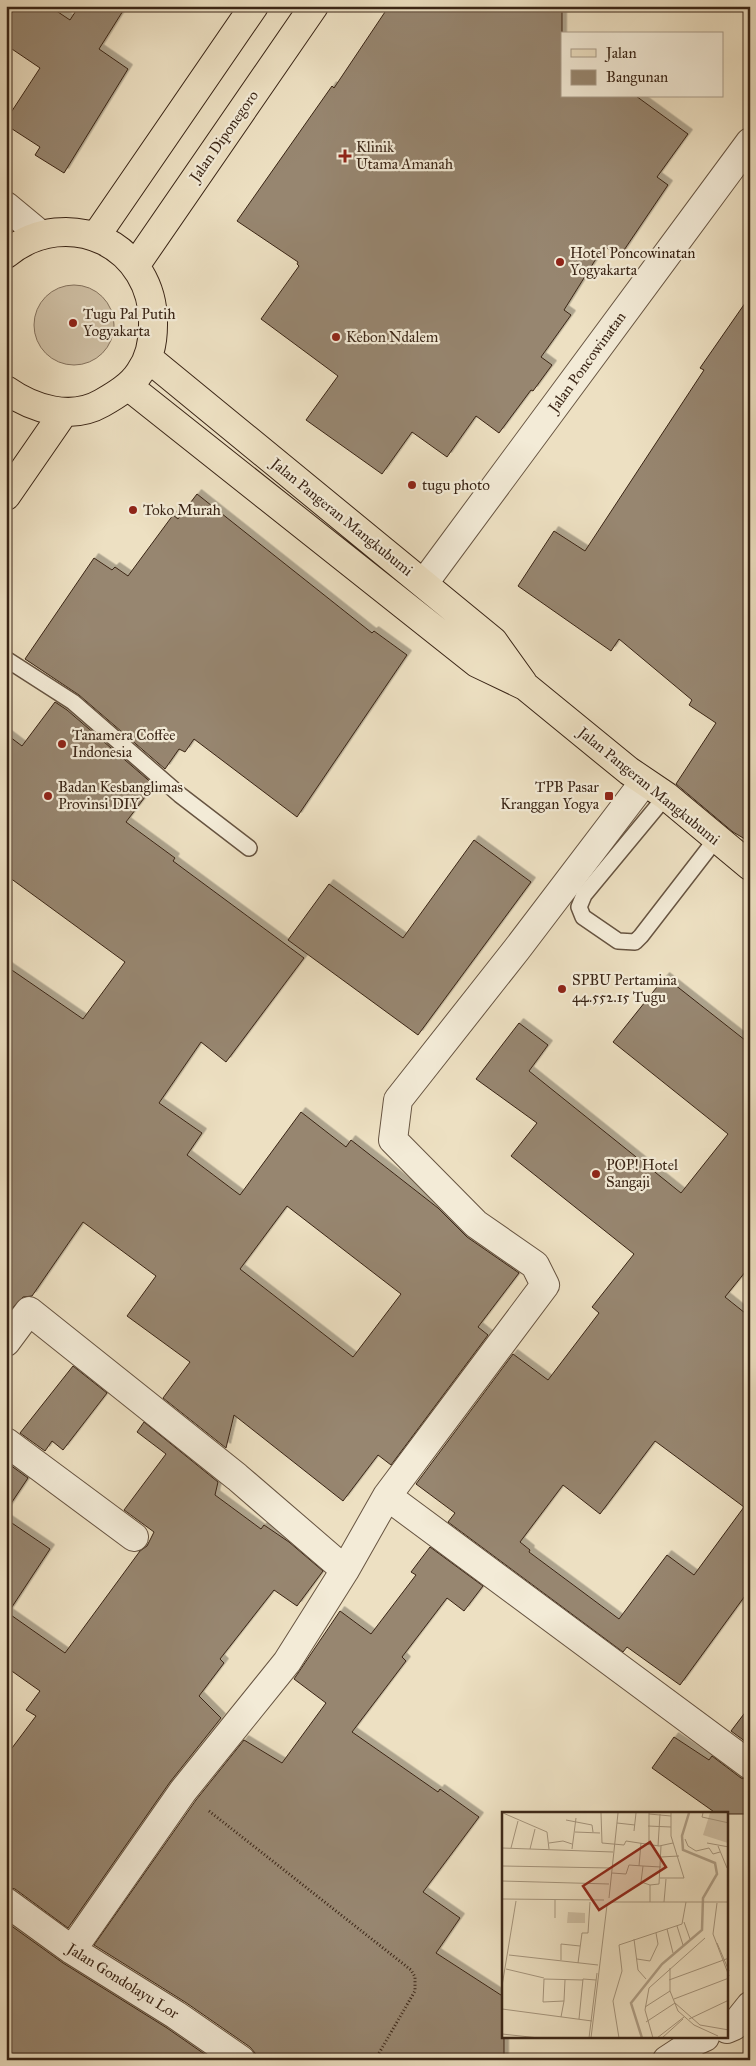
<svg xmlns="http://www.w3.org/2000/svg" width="756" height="2066" font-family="'IM FELL Great Primer',serif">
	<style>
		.green { fill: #cfc0a5; stroke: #84725e }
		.building { fill: #97866f; stroke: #3a2516; fill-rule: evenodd; filter: url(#shadow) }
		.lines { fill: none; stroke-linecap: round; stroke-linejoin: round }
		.service-casing { stroke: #675441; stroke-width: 18 }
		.minor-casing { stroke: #675441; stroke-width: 30 }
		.tertiary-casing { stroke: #675441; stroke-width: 30 }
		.primary-casing { stroke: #3a2516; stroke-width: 30 }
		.path { stroke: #3a2516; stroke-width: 3; stroke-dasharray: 1 2.5; stroke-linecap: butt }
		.service { stroke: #f3ebd7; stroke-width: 15 }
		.minor { stroke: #f3ebd7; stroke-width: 28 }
		.tertiary { stroke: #f3ebd7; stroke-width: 28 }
		.primary { stroke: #ede0c2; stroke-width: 28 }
		.poi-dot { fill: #8f2418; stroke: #f3ebd7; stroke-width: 2 }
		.labels { text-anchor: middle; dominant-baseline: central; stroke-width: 4.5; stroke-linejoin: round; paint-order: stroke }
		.street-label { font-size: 15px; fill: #3a2516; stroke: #f3ebd7 }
		.poi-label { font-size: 15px; fill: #3a2516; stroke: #f3ebd7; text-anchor: start }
		.inset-river { fill: none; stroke: #b0a088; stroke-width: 2.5 }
		.inset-road { fill: none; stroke: #a5957d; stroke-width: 1 }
		.view { fill: #8f2418; fill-opacity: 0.15; stroke: #8f2418; stroke-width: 2.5 }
		.inset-edge { fill: none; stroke: #3a2516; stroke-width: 2.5 }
	</style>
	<defs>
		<filter id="shadow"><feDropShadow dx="4.5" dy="-4.5" stdDeviation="0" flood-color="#0004"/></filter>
	</defs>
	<rect width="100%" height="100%" fill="#ede0c2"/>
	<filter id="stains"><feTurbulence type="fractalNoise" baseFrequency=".004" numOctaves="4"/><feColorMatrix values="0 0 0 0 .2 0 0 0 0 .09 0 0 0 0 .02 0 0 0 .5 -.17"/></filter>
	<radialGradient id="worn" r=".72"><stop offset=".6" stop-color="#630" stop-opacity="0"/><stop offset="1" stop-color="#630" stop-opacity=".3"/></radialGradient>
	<path class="green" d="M34 325a40 40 0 1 1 80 0a40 40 0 1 1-80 0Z"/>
	<path class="building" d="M6,6H49L70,20L79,6H126L99,49L128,69L64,173L35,155L40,147L6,125V120L40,68L6,45Z
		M389,6H562V96H636L688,134L657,177L668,185L620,256L604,246L564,310L571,315L541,357L552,365L533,391L531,390L499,433L476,416L447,457L412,432L382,474L306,420L338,376L261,319L299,266L297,264L298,262L237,221L332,86L334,88Z
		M750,296V842L733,832L676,784L716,723L689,705L692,700L619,639L611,651L518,586L554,531L585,551L704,370L700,368Z
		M197,494L372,633L374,631L407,655L297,817L194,739L185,752L179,749L165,769L79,695L25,659L94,558L112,570L115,567L128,576L173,515L178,519Z
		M55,702L67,710L154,785L126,822L175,858L173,861L304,958L226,1062L201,1042L159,1103L202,1133L187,1155L240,1195L301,1112L346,1147L351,1140L438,1208L467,1237L519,1273L478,1327L488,1335L391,1465L378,1455L343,1501L234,1415L226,1448L163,1398L190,1362L127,1316L156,1276L83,1222L32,1296L23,1297L6,1315V966L83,1019L125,962L6,875V734L22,746ZM287,1206L401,1294L353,1357L240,1269Z
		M474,840L531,882L418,1035L288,940L329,884L403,938Z
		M665,977L750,1044V1266L725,1297L750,1317V1589L680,1685L627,1647L623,1652L448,1522L455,1513L416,1484L513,1354L548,1380L599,1313L592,1307L634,1254L511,1156L537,1123L476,1079L519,1023L548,1045L529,1071L681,1193L728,1134L613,1042ZM655,1441L744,1507L694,1575L667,1555L619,1619L529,1552L530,1550L520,1542L563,1485L600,1514Z
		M73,1366L107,1393L63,1450L52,1441L45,1451L20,1433Z
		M144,1422L218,1482L215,1495L261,1529L264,1525L289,1542L323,1571L297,1606L274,1590L220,1659L224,1663L199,1696L221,1718L170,1782L68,1928L15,1889L6,1887V1756L36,1716L26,1710L40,1691L6,1667V1519L50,1549L8,1613L65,1653L140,1551L147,1546L154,1532L124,1510L166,1454L137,1432Z
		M6,1462L28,1478L6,1511Z
		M430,1547L483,1586L464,1611L447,1598L402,1657L406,1661L352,1732L438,1792L440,1789L479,1817L423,1892L460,1918L436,1953L504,1997V2060H256L255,2053L250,2047L185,2002L94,1945L196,1800L244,1740L282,1763L326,1703L294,1679L340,1611L371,1634L416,1575L411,1572Z
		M750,1706V1745L731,1731Z
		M674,1737L709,1760L712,1756L741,1778L750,1780V1814H717L652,1768Z
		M6,1922L63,1963L167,2028L213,2060H6Z"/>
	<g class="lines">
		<defs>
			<path id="service" d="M6,659L73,702L180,795L249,848
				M666,796L584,895L579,907L583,917L618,941L635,942L641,936L716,839"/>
			<path id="minor" d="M424,583L750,142
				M6,1342L29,1311L237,1477L345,1570L387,1496L545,1285L535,1265L476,1224L393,1140L398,1100L517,949L644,782
				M6,1442L134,1537
				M387,1496L750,1765
				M6,1902L72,1950L176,2015L241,2060
				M72,1950L183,1791L287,1662L345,1570
				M727,2029L734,2026L750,2006
				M667,2060L696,2041L705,2037"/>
			<path id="tertiary" d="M6,206L41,235"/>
			<path id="primary" d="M96,236L254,6
				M6,254C69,203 155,246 153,325C153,342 150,358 140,372C131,386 116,395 102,403C71,421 33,409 6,390
				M135,266L314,6
				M148,358L493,641L523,683
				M128,386L477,663L525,686L629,771L666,796L750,866
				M6,496L64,412"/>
		</defs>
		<use href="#service" class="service-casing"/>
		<use href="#minor" class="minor-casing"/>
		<use href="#tertiary" class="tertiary-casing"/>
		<use href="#primary" class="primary-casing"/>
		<path class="path" d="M209,1811L411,1970L415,1977V1991L375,2060"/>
		<use href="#service" class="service"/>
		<use href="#minor" class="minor"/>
		<use href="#tertiary" class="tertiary"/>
		<use href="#primary" class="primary"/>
	</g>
	<g class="poi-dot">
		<path d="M342.5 148.5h5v5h5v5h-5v5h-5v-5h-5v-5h5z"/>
		<circle cx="560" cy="262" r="5"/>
		<circle cx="73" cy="323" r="5"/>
		<circle cx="336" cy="337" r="5"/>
		<circle cx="412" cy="485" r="5"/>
		<circle cx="133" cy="510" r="5"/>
		<circle cx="62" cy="744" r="5"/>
		<circle cx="48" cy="796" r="5"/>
		<rect x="604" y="791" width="10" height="10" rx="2.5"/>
		<circle cx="562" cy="989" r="5"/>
		<circle cx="596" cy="1174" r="5"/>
	</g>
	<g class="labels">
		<g class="street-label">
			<text transform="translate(224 136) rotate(-55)">Jalan Diponegoro</text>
			<text transform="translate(587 362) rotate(-54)">Jalan Poncowinatan</text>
			<text transform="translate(342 517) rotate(39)">Jalan Pangeran Mangkubumi</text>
			<text transform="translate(649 786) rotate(39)">Jalan Pangeran Mangkubumi</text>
			<text transform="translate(123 1981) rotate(32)">Jalan Gondolayu Lor</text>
		</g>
		<g class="poi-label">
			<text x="356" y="147">Klinik<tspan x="356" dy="17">Utama Amanah</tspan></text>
			<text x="570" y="253">Hotel Poncowinatan<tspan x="570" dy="17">Yogyakarta</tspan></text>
			<text x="83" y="314">Tugu Pal Putih<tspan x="83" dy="17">Yogyakarta</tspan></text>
			<text x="346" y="337">Kebon Ndalem</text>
			<text x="422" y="485">tugu photo</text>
			<text x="143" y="510">Toko Murah</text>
			<text x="72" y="735">Tanamera Coffee<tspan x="72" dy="17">Indonesia</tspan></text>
			<text x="58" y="787">Badan Kesbanglimas<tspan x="58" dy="17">Provinsi DIY</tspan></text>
			<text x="599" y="787" text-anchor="end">TPB Pasar<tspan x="599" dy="17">Kranggan Yogya</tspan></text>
			<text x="572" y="980">SPBU Pertamina<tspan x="572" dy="17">44.552.15 Tugu</tspan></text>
			<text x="606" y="1165">POP! Hotel<tspan x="606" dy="17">Sangaji</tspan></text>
		</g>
	</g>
	<g transform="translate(502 1812)">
		<rect width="226" height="226" fill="#ede0c2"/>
		<path d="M208,1H226V31L201,23ZM66,100L83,101V111H65Z" fill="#cfc0a5"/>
		<path class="inset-river" d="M140,226L129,191L160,152L200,118L201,86L215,62L213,51L181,38L180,24L187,1"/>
		<path class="inset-road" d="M1,1L45,20L47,37M99,1L100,31L122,33L124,29L157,34L171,31M147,1V31M201,1L200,5L227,11M147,2L169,4M64,8L90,13L91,20M115,11L133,13M146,14L169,15M132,19L134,1M73,20L98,21M183,27L186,34L194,39L207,36L211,42L218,40M47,31L61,29L70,32M205,31L227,35M156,34L158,2M216,34L225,56M0,36L111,40M9,36L16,9M28,37L33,17M70,37L74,6M159,45L177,44M0,54L109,56M137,54L139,31M141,54L159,55M110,61L124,62L127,53L141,54L139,70L148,73M158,66H182L169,24V1M0,69L107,72M107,86L116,1M0,87L102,88M109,90H227M148,90V73L157,72L159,34M162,90L164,67M215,91L211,122L227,164M53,106V88M182,110L188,127M175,114L181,133M165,117L171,141M132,127L136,158L144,167M215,131L227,159M7,143L96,153M135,147L148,149L156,132L154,121M59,148V132L78,134M76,151L80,121H86L88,90M168,156V179L176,199L192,213L216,224M4,157L42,166M63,168L62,189L41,190L42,167L81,168M167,168L227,146M0,174L14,89M172,187L227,166M173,191L198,213L227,218M143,195L168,179M0,197L90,209M59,205L62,189M77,207L81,167L94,168M187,207L227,188M144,210L173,191M0,222L37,226M87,226L95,161M89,226L105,93M117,226L111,189L120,159L117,133L180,112L184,90M151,226L143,198L147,176L203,126M155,226L182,205M160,226L181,207"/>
		<path class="view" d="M148,30L164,55L97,98L81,74Z"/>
		<rect width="226" height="226" class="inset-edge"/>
	</g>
	<rect width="756" height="2066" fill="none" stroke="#ede0c2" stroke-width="25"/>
	<rect x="8" y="8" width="741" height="2051" fill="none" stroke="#3a2516" stroke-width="2.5"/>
	<rect x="12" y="12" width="731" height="2041" fill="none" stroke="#3a2516"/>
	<rect x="561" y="32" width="162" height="65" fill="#f3ebd7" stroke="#a99c8a"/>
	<rect x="571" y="49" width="25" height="8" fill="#ede0c2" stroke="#a99c8a"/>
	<text x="606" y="58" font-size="15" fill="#3a2516">Jalan</text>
	<rect x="571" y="70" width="25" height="15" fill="#97866f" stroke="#a99c8a"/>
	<text x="606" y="82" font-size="15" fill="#3a2516">Bangunan</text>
	<rect width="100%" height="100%" filter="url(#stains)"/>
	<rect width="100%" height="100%" fill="url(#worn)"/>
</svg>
